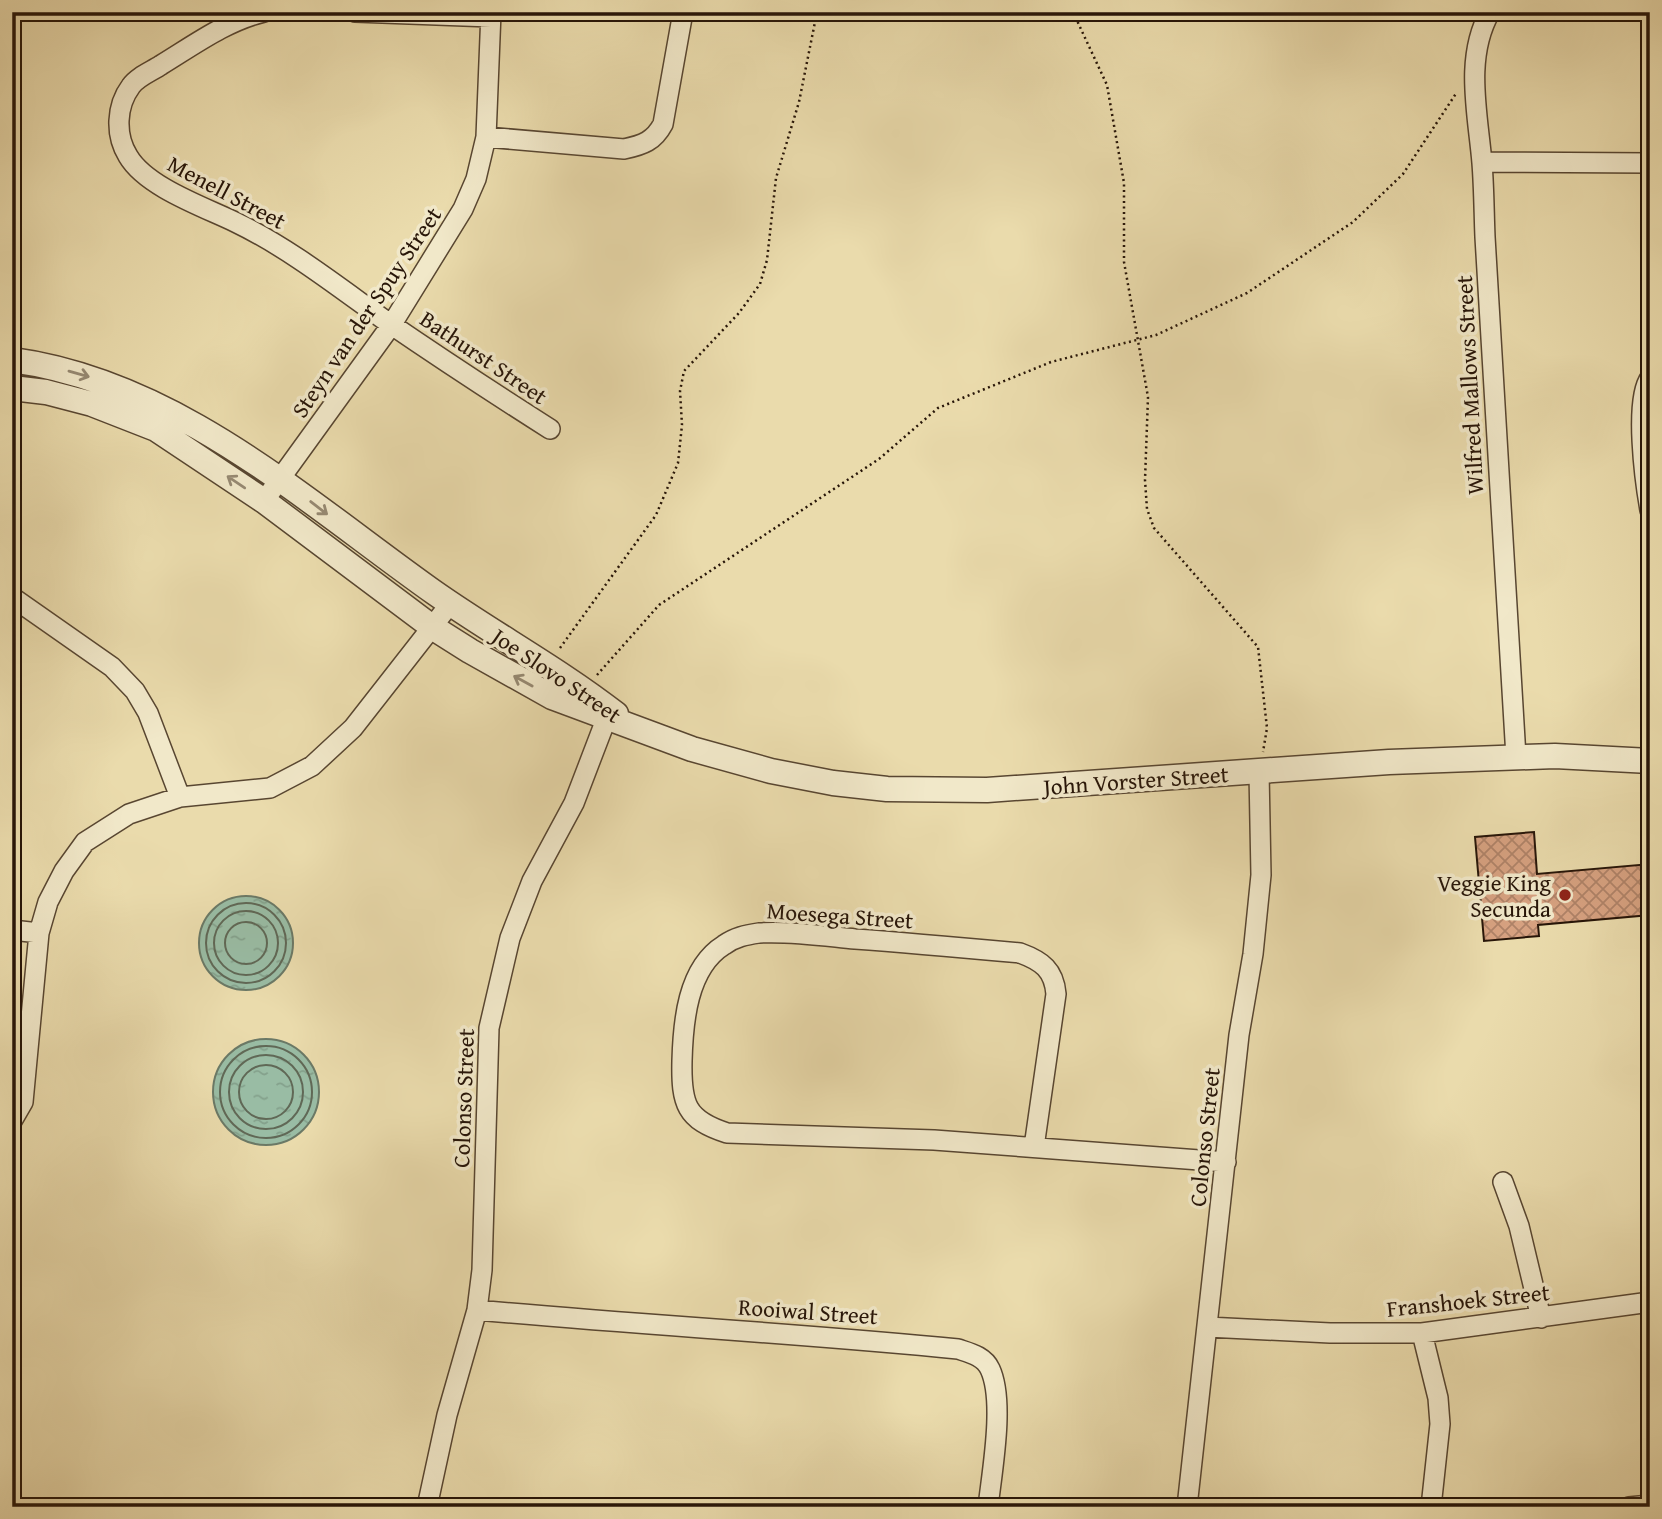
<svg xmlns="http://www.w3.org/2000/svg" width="1662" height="1519" font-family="'Gentium Book Plus',serif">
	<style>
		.water { fill: url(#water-ripples); stroke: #6b7966; stroke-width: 2 }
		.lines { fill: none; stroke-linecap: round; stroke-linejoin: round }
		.shore { stroke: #606856; stroke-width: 2 }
		.building { fill: url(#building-cross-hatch); stroke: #271508; stroke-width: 2 }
		.minor-casing { stroke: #584631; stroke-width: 22 }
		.tertiary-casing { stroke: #584631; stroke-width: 27 }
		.path { stroke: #271508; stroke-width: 2.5; stroke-dasharray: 2 3.5; stroke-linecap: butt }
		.minor { stroke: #f1e8c9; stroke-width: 19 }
		.tertiary { stroke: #f1e8c9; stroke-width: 24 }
		.oneway { stroke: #968972 }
		.poi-dot { fill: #8f2418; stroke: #f1e8c9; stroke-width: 2.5 }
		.labels { text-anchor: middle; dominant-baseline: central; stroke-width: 7; stroke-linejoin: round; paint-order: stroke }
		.street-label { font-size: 23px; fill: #271508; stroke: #f1e8c9 }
		.poi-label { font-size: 23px; fill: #271508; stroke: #f1e8c9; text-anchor: end }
	</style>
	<defs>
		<pattern id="water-ripples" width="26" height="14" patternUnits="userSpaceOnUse" patternTransform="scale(1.75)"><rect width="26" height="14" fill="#99bca4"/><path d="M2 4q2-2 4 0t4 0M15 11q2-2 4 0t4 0" fill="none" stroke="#84a18c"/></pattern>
		<pattern id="building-cross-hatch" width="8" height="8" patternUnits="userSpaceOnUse" patternTransform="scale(1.75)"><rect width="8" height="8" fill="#d6a180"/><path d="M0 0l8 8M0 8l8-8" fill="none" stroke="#ae8267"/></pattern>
	</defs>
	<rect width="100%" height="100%" fill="#eadbac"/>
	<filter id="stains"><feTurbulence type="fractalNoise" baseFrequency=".00286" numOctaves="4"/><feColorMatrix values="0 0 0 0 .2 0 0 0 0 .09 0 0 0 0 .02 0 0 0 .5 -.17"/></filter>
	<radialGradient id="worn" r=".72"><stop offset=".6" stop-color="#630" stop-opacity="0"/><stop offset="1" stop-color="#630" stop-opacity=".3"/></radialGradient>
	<path class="water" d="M199 943a47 47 0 1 1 94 0a47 47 0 1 1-94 0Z
		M213 1092a53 53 0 1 1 106 0a53 53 0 1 1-106 0Z"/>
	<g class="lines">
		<path class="shore" d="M206 943a40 40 0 1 1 80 0a40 40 0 1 1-80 0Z
			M214 943a32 32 0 1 1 64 0a32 32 0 1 1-64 0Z
			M225 943a21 21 0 1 1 42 0a21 21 0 1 1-42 0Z
			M220 1092a46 46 0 1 1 92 0a46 46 0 1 1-92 0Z
			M229 1092a37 37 0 1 1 74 0a37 37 0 1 1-74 0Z
			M239 1092a27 27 0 1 1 54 0a27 27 0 1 1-54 0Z"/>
	</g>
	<path class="building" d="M1534,832L1537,874L1650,864V915L1538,925L1539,936L1484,941L1475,837Z"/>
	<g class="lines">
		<defs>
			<path id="minor" d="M264,12C226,21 194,45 161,65C152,71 137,77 131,86C116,106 115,135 128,156C146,187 204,207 235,222C289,248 337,286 386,321C440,358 495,394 550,429
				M355,12L491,17
				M1490,12C1464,58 1478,114 1482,163C1484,188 1484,213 1485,237C1494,411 1505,584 1516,757
				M486,137L624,149C643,145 654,141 663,124L683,12
				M1482,162L1650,163
				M1650,378C1634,400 1645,482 1650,510
				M264,501L392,324L463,209L476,179L486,137L491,12
				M12,597L112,667L135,691L148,713L180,797
				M12,930L39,933
				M12,1121L23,1102L39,933L48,902L64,871L85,842L129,814L180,797L270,788L312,766L353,728L450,604
				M1034,1147L1056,994C1054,970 1042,961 1020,953C965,948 910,943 855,939C824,936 790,931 759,933C746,935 735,937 724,945C687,968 683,1023 682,1061C681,1104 686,1120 727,1133L934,1140L1226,1162
				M1503,1182L1519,1226L1541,1318
				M477,1310C637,1325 798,1333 958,1349C970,1353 984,1356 990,1369C1005,1401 992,1471 988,1507
				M1207,1327L1330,1333H1422L1650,1302
				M1422,1333L1438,1398L1440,1424L1431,1507
				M427,1507L447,1415L477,1310L482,1270L489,1028L510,938L532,881L574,803L610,709
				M1187,1507L1239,1035L1253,954L1261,875L1259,772
				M1629,1507L1650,1505"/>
			<path id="tertiary" d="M12,360C176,382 305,501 435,593C495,635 558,669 616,714
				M12,388L46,392L92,404L156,429L264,501L432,627L470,651L552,697L692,749L771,771L833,783L887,789L987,790L1389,762L1555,756L1650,761"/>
		</defs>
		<use href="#minor" class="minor-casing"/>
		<use href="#tertiary" class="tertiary-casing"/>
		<path class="path" d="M1073,12L1107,85L1124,183V262L1148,397L1145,480L1147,509L1154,528L1258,647L1267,728L1263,752
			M560,648L656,515L678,463L682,425L680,391L684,371L739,313L760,284L767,260L776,178L799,102L817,12
			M597,675L659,605L879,459L938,408L1051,362L1156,335L1247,293L1353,222L1403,174L1457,92"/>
		<use href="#minor" class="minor"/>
		<use href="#tertiary" class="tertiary"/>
	</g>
	<defs><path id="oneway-shaft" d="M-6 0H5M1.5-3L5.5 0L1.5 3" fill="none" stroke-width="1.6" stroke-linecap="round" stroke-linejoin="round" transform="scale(1.75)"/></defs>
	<g class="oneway">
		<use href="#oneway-shaft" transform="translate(79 374) rotate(16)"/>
		<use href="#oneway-shaft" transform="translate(236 482) rotate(-146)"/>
		<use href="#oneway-shaft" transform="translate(319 508) rotate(38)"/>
		<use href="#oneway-shaft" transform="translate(523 681) rotate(-151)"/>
	</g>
	<circle class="poi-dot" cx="1565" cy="895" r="7"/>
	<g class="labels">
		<g class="street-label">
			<text transform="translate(227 192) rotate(28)">Menell Street</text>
			<text transform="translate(366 312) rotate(-56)">Steyn van der Spuy Street</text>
			<text transform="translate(484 357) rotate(34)">Bathurst Street</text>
			<text transform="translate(1469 385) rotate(-93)">Wilfred Mallows Street</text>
			<text transform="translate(557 675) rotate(34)">Joe Slovo Street</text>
			<text transform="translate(1136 780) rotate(-4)">John Vorster Street</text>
			<text transform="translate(840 915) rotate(4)">Moesega Street</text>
			<text transform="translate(463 1098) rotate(-88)">Colonso Street</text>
			<text transform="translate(1204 1137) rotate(-84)">Colonso Street</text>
			<text transform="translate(1468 1300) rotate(-6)">Franshoek Street</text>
			<text transform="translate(808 1311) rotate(4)">Rooiwal Street</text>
		</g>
		<g class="poi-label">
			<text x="1551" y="882">Veggie King<tspan x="1551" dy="26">Secunda</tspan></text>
		</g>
	</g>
	<rect width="1662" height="1519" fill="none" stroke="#eadbac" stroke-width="42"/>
	<rect x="14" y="14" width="1634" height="1491" fill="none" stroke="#271508" stroke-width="3.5"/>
	<rect x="21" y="21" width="1620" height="1477" fill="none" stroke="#271508" stroke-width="2"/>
	<rect width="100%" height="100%" filter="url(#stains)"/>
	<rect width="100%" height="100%" fill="url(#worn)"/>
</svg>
